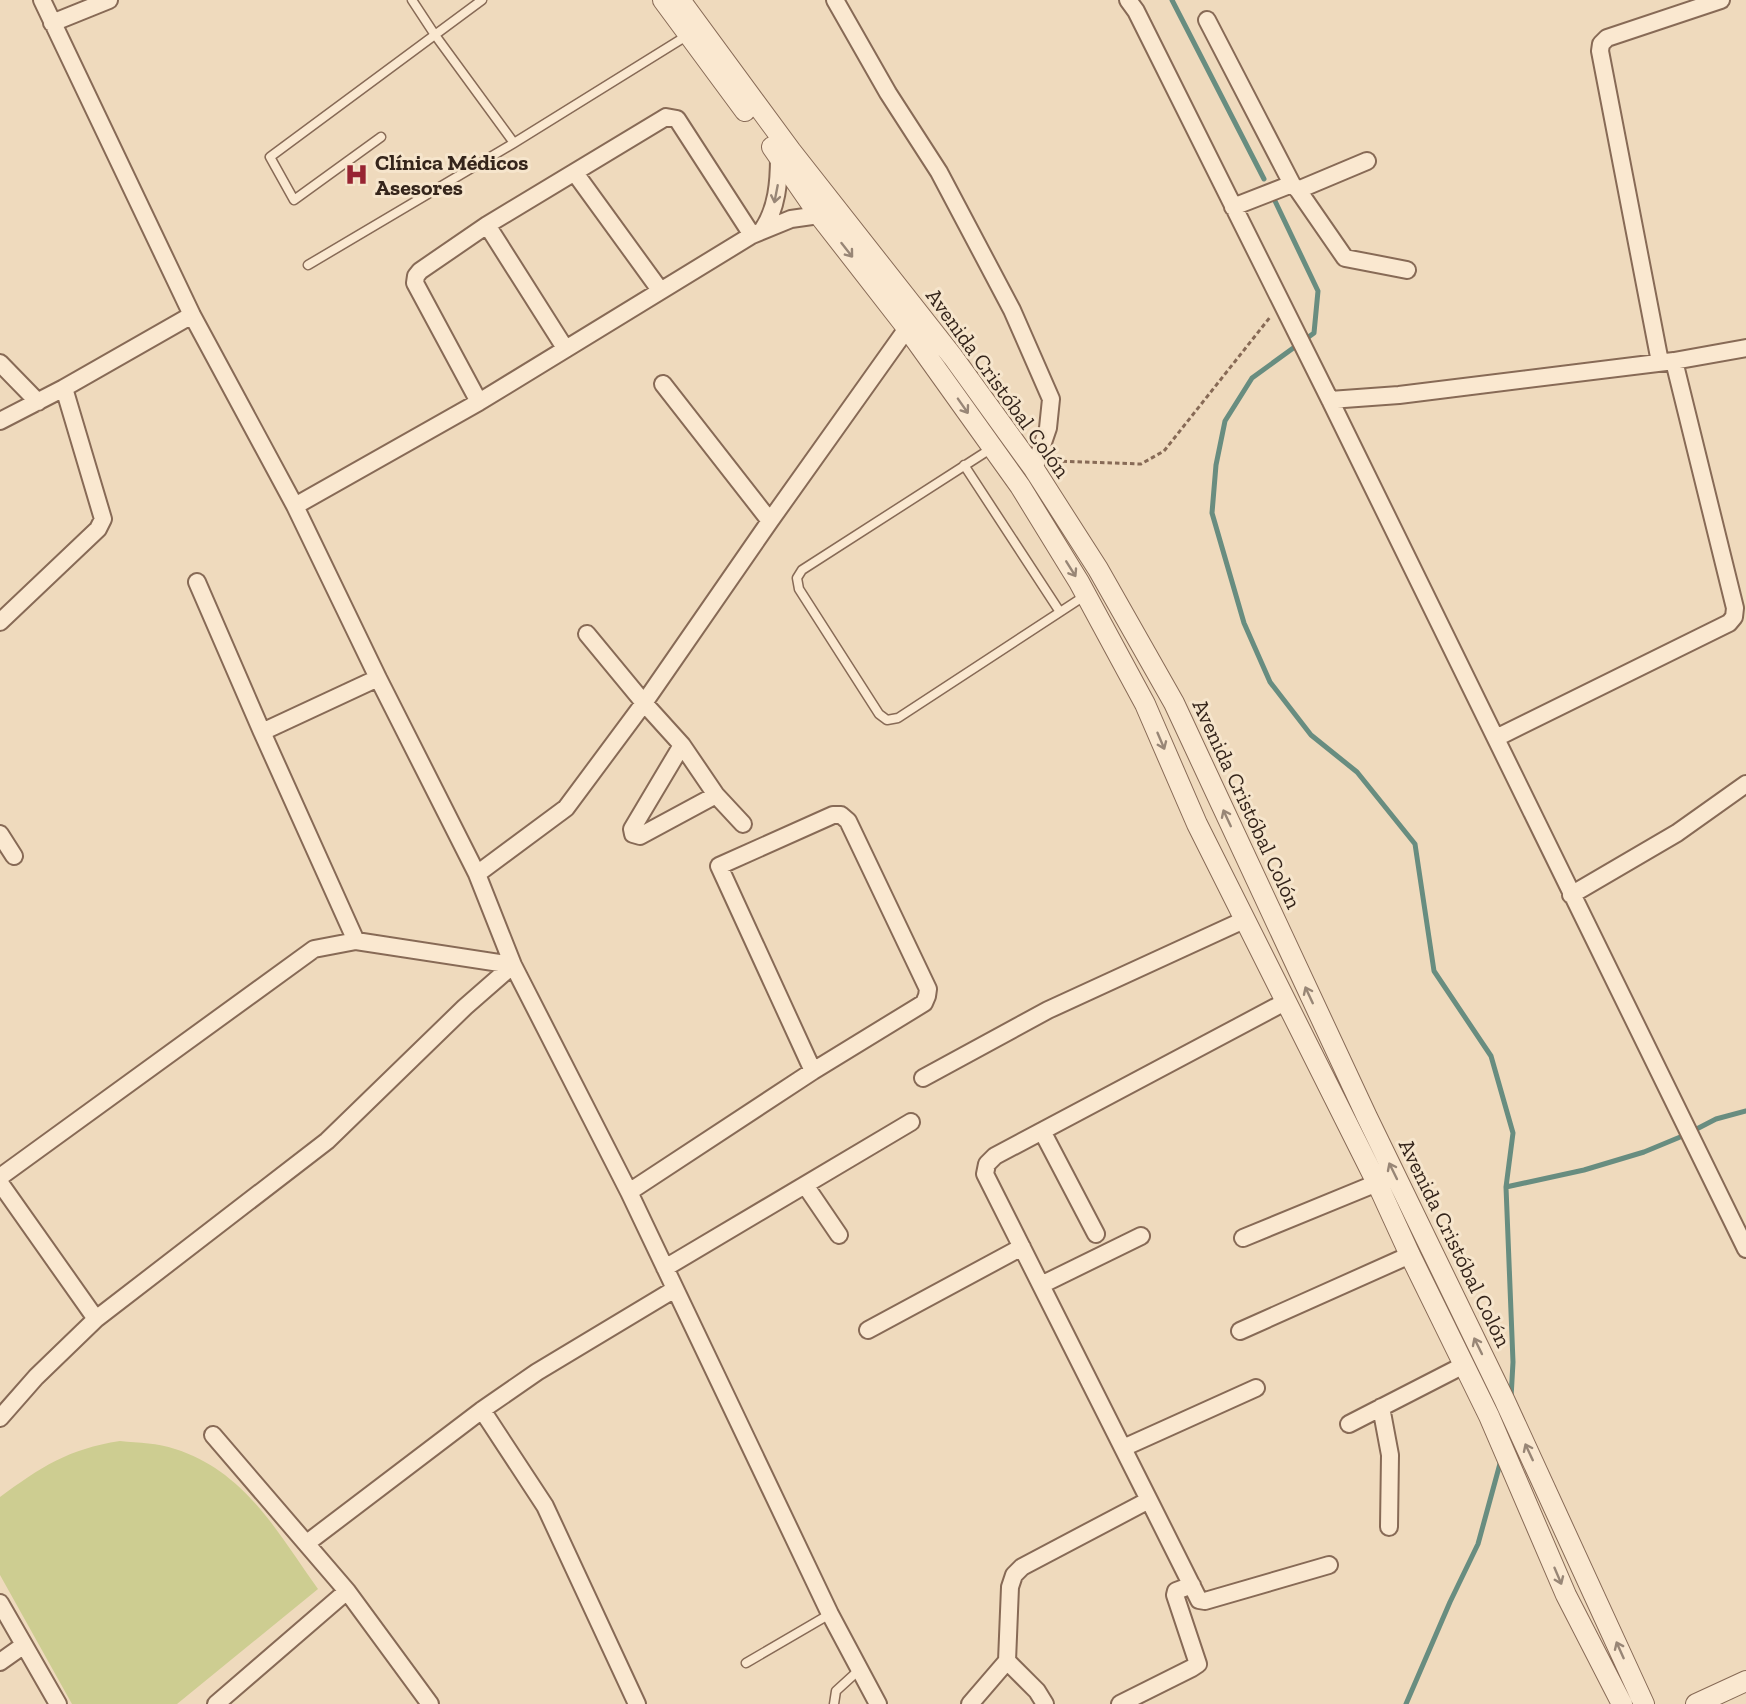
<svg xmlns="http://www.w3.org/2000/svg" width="1746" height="1704" font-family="'Zilla Slab',serif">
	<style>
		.green { fill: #cdcd91 }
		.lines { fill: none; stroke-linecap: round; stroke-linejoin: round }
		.stream { stroke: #688d80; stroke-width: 5 }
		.service-casing { stroke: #876a56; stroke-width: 11 }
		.minor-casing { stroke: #876a56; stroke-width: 20 }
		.tertiary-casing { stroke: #876a56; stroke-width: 22 }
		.path { stroke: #876a56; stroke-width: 3; stroke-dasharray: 4.5 3; stroke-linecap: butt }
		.service { stroke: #fae8d0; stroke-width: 8 }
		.minor { stroke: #fae8d0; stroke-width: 16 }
		.tertiary { stroke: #fae8d0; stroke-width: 20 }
		.oneway { stroke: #988676 }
		.labels { text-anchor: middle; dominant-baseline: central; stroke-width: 6; stroke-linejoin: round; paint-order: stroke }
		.poi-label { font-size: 22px; font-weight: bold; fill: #35251b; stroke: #f6e5cc; text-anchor: start }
		.street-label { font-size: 22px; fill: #35251b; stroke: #f6e5cc }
	</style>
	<rect width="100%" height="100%" fill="#efdabd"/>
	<path class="green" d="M120,1441C139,1443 158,1443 175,1449C245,1471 278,1533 318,1589L177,1704H72L0,1575V1497C41,1467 68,1449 120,1441Z"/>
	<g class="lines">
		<path class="stream" d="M1172,0L1264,179
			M1275,201L1318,291L1314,333L1252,378L1225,421L1216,465L1212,513L1244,623L1270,682L1311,735L1357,772L1415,844L1434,971L1491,1056L1513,1133L1506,1187L1513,1362L1511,1398
			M1506,1187L1584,1170L1644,1152L1685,1135L1716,1119L1746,1111
			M1406,1704L1450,1602L1478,1544L1501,1460"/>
		<defs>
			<path id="service" d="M412,0L435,35L514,143
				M381,137L294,200L270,157L482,0
				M308,265L514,143L688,35
				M992,448L802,570L797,578L799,589L879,714L887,720L898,718L1086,595
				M964,465L1060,612
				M746,1663L830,1614
				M834,1704L836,1691L859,1670"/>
			<path id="minor" d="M42,0L192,315L295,506L378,678L477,874L513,965L629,1192L830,1614L878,1704
				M835,0L888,93L939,172L1012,310L1051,399L1048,428L1034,469
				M1128,0L1136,11L1330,400L1746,1249
				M1207,20L1292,184L1233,207
				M52,23L109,0
				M575,173L660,290
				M1292,184L1298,190L1367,161
				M1298,190L1345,258L1407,270
				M487,225L565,348
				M763,229C777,208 779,182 779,157
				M1660,362L1600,51L1601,44L1607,38L1721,0
				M0,363L38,402
				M663,384L770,521
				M1330,400L1399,395L1674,361L1746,348
				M479,402L415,283L416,276L420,271L487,225L666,117L677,119L752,235
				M0,421L64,388
				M295,506L479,402L752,235L791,219L819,215
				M197,582L262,732
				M0,622L98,529L103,519L64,388L192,315
				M587,634L644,703L682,745L716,795L743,824
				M1496,738L1729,623L1734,617L1735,608L1674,361
				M682,745L632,829L633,834L640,836L716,795
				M0,834L14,856
				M477,874L566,808L644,703L770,521L913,320
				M1571,895L1677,833L1746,784
				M356,941L262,732L378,678
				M923,1078L1048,1010L1244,920
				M1042,1131L1096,1234
				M0,1177L314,949L356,941L513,965
				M0,1183L96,1319
				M805,1185L839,1235
				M629,1192L813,1071L924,1003L927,996L928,989L848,821L841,815H833L719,866L813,1071
				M1243,1238L1377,1183
				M665,1268L911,1122
				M1041,1285L1141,1236
				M868,1330L1022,1247
				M1240,1331L1410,1255
				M1381,1407L1390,1455L1389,1527
				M482,1410L545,1506L637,1704
				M0,1418L36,1377L96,1319L327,1141L465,1007L513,965
				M1349,1424L1464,1365
				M213,1435L347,1591L430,1704
				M1123,1448L1256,1388
				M1149,1500L1199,1600L1205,1601L1329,1565
				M307,1543L482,1410L537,1372L675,1289
				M0,1603L58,1704
				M1007,1661L1037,1691L1045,1704
				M0,1662L24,1645
				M216,1704L347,1591
				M970,1704L1007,1661L1010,1587L1014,1575L1022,1567L1149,1500L985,1174L987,1164L995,1156L1285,1002
				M1120,1704L1192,1668L1198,1664L1175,1595L1176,1591L1192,1585"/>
			<path id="tertiary" d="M663,0L745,111
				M680,0L791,151L953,357L1034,469L1098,569L1174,703L1367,1117L1504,1399L1644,1704
				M772,147L819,215L907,328L1020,486L1079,582L1145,704L1197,824L1377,1183L1410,1255L1489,1416L1566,1595L1622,1704
				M1696,1704L1746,1681"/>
		</defs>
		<use href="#service" class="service-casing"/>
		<use href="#minor" class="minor-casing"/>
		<use href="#tertiary" class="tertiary-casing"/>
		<path class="path" d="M1055,461L1141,464L1164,451L1271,316"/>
		<use href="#service" class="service"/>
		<use href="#minor" class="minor"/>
		<use href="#tertiary" class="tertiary"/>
	</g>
	<defs><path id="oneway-shaft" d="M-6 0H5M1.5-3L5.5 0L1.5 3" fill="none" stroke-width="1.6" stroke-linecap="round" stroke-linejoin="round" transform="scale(1.5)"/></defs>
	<g class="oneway">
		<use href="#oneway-shaft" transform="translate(776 194) rotate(101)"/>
		<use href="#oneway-shaft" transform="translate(847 250) rotate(52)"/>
		<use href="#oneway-shaft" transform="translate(963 406) rotate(55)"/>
		<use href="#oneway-shaft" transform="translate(1071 569) rotate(58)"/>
		<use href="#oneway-shaft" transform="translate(1161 741) rotate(67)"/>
		<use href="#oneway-shaft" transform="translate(1227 818) rotate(-115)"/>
		<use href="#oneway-shaft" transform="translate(1309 995) rotate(-115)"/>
		<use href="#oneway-shaft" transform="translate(1393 1171) rotate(-116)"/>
		<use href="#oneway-shaft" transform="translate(1478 1346) rotate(-116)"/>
		<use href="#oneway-shaft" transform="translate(1529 1452) rotate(-115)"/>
		<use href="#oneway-shaft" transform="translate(1558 1576) rotate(67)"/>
		<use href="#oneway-shaft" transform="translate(1620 1650) rotate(-114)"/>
	</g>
	<defs>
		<symbol id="hospital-bare" viewBox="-9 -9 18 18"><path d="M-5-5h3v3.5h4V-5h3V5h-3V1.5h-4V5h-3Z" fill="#972432" stroke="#f6e5cc" stroke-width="2.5" paint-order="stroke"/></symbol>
	</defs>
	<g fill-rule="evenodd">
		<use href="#hospital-bare" x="340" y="158" width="33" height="33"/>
	</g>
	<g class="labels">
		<g class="poi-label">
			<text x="375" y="162">Clínica Médicos<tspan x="375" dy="25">Asesores</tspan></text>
		</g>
		<g class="street-label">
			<text transform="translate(998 383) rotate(54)">Avenida Cristóbal Colón</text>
			<text transform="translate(1247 804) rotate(65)">Avenida Cristóbal Colón</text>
			<text transform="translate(1455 1243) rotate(64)">Avenida Cristóbal Colón</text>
		</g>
	</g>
</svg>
